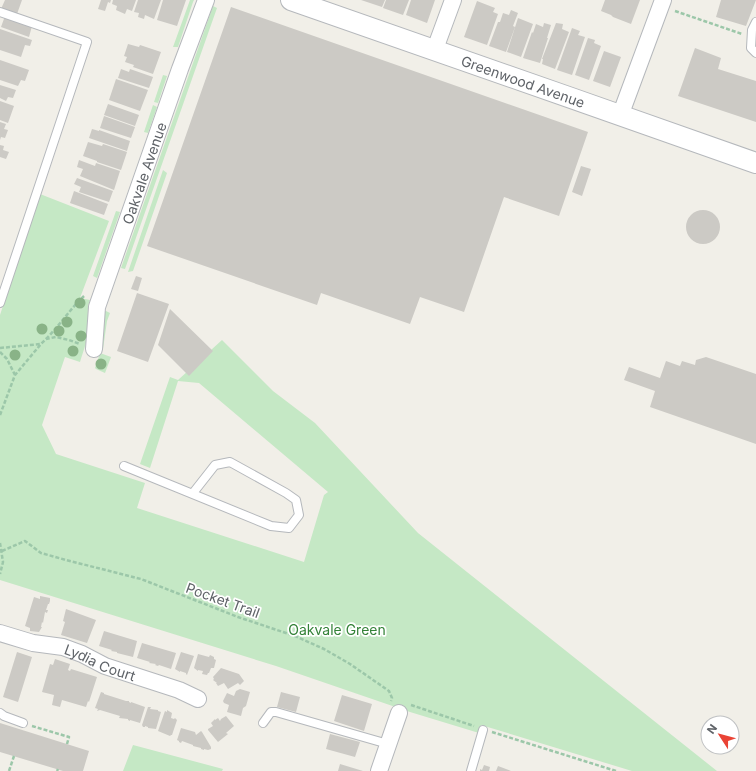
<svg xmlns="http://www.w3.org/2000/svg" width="756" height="771" font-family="Inter,sans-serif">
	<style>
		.green { fill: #c5e8c5 }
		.building { fill: #cccac5 }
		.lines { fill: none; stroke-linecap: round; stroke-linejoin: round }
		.service-casing { stroke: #b5b8bc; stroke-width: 10 }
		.minor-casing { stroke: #b5b8bc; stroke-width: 18 }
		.tertiary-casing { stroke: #b5b8bc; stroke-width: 22 }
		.path { stroke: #9cc7a9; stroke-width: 2.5; stroke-dasharray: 4 2; stroke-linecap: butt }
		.service { stroke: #fff; stroke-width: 8 }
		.minor { stroke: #fff; stroke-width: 16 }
		.tertiary { stroke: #fff; stroke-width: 20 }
		.tree { fill: #89b387 }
		.labels { text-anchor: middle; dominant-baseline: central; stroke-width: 3.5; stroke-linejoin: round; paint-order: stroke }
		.street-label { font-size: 14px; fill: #5f6368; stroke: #fff }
		.park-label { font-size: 14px; fill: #348238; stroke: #fff }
	</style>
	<rect width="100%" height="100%" fill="#f1efe8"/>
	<path class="green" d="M190,0H194L193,2L178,47H173Z
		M213,6L217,8L125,269L121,268Z
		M163,75L167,76L158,103L154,102Z
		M153,105L157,107L148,133L144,132Z
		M163,170L167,173L133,271L128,272Z
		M40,194L109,221L80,298L90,300C86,310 89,320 88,331C87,342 83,352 80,362L65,357L42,425L56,454L145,483L137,508L304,562L324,495L328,492L199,383L178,381L150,468L140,464L170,377L178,380L222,340L273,391L315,423L418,533L717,771H632L481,725L479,733L410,712L276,666L0,580V315Z
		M116,211L120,212L97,278L93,276Z
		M106,311L110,313L107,321L103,349H102L104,327L103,314V312Z
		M100,353L111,357L105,373L96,369L95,368Z
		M133,745L223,769L222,771H123Z"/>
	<path class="building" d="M5,0H22L17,14L1,9Z
		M101,0H111L110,3L108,2L105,11L98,9Z
		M113,0H136L132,11L127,9L125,14L116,10L117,6L112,4Z
		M138,0H161L154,19L145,15L144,19L138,17L139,13L134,12Z
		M163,0H186L177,26L157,20Z
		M361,0H385L382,7Z
		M386,0H409L403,15L383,8Z
		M411,0H435L427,23L406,15Z
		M605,0H640L631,24L613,17L611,15L601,11Z
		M721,0H756L746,26L716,17Z
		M477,1L495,8L493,12L498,14L487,45L464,37Z
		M231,7L588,132L559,216L504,197L464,312L420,297L410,324L321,293L317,305L147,246Z
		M511,10L518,13L513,26L515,27L506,52L489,46L498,22H500L503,13L509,15Z
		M5,16L32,26L29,37L1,27Z
		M518,18L533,24L521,57L507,52Z
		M544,23L551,25L547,38H548L540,63L523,58L532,32L533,33L536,24L543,27Z
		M556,23L563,24L562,29L569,32L555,69L542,64L543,59H542Z
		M572,28L580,31L578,35L585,37L572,75L557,70Z
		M0,29L32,40L30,46L25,45L21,57L0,50Z
		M588,38L595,40L594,43L601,46L589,80L575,75Z
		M128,44L139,47L140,45L161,52L153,74L133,67L134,65L125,62L127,57L124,56Z
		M695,48L721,58L718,69L756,81V122L678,96Z
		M604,51L621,57L610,87L593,81Z
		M0,60L29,70L25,81L21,80L18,86L0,80Z
		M121,69L129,72L130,69L153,77L149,88L118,78Z
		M116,79L148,90L140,111L109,100Z
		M0,85L16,90L13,98L8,97L6,101L0,98Z
		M0,101L14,106L8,123L0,120Z
		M108,104L139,115L135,126L104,115Z
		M104,116L135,127L131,138L100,128Z
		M0,122L6,124L4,129L8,130L5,138L1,137L0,140Z
		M92,129L99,131V130L130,141L127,151L89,138Z
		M88,142L102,146L103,144L127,152L121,170L97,162V161L83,156Z
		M0,145L4,146L3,150L9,152L6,159L0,157Z
		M79,160L95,166L96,163L120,171L114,190L80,176L83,169L77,167Z
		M581,166L591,169L582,196L572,192Z
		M77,178L113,191L109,202L79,192L81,187L74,184Z
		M74,191L108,204L104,215L70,203Z
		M686 227a17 17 0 1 1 34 0a17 17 0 1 1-34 0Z
		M136,276L142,278L138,291L131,289Z
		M137,293L169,304L148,362L117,351Z
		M170,309L213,351L189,376L158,345Z
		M706,357L756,374V444L650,407L655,391L624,380L629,367L660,378L666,361L680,366L682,361L695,365L696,360Z
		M40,596L50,598V601L49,604H48L46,610H48L47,613L45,612L43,623L42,622L41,627H42L39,632L30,631V628L25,626L34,597L40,599Z
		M66,609L96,620L87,643L61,635L65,622L63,621Z
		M104,631L137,641L133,657L117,653V652L111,651L112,650L99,646Z
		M142,643L176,653L171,669L159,665L158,666L155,665L156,664L149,663L150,662L137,658Z
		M17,652L32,657L18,702L3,697Z
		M181,652L194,656L187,675L186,674V673L180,671V672L175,669Z
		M198,654L209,657L210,655L214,657V659L216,660L214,668H211L209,673H208L207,675L202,674L203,671L198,670V671L194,668Z
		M55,659L70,664L68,670L70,671L71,669L97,677L89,702L88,701L86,707L62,700L60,707L52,705L54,695L42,692L50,664L53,665Z
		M221,668L239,674L244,681L240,685L238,683L228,689L224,683L218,686L216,683H217L213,680L214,679L213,677Z
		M240,689L250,692L246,706L243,708L241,716L227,712L229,705L224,703L223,701L227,693L234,696L236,691Z
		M101,692L104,693V694L126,701H129V702L131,703V702L145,707L140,723L130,720V721L128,720V719L119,718L120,716L100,710L97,711L98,709L95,708Z
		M281,692L300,697L296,712L277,707Z
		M342,695L372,704L364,731L334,721Z
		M148,707H151L150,709L158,710V711L161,712L156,729L148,728V727L145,726V727H143L142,725Z
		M167,710L172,713L171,718L174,719L175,718L177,720L172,735H171L170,736L158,731L165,711L167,712Z
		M226,716L234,726L226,733L228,734L218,742L208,730V729L213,726L211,723L215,719V720L218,718L220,721L221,719Z
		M0,723L89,751L83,771H63L0,752Z
		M181,728L195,732L196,735L201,731L202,732L211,747V749L208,750L204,749V750L201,749V748L193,746V745L182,741L181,743L179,742V741L177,740Z
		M330,734L360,742L355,757L326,749Z
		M340,764L363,771H338Z
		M484,765L490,767L489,771H480V769L482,770Z
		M498,766L511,771H496Z"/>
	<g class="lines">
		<defs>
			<path id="service" d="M0,12L87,42L0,303
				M756,22L752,30L751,48L756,53
				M124,466L271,526L289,528L299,515L296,500L286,493L230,462L215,465L193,493
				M0,713L4,716L23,723
				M263,723L271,712H276L388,744
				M471,771L483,730"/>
			<g id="minor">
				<path d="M435,49L453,0"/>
				<path d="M620,116L663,0"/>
				<path id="s1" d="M94,349L97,307L180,69L206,0"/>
				<path id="s2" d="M0,633L33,643L63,647L82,654L105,666L179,690L198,699"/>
				<path d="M379,771L399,713"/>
			</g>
			<g id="tertiary">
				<path id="s3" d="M291,0C446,53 601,109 756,163"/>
			</g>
		</defs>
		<use href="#service" class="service-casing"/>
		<use href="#minor" class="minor-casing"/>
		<use href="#tertiary" class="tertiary-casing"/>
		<path class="path" d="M675,11L742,34
			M46,339C60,325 70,309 84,296
			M0,348L41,344L46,339L56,337L69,340L80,344
			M0,352L7,359L15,375
			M0,415L15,375L41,344
			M0,543L3,562L0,574
			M2,551L25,541L41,553L66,560L141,579L238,617L295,636L324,649L350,664L389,691L392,698L391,701
			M411,705L474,726
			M32,726L69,737L67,744
			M492,732L616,771
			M9,771L14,756
			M57,771L58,769"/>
		<use href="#service" class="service"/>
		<use href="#minor" class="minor"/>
		<use href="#tertiary" class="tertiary"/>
	</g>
	<g class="tree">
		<circle cx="80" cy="303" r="5.5"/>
		<circle cx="67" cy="322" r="5.5"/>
		<circle cx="42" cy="329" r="5.5"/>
		<circle cx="59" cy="331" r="5.5"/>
		<circle cx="81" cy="336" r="5.5"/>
		<circle cx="73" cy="351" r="5.5"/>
		<circle cx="15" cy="355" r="5.5"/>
		<circle cx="101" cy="364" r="5.5"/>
	</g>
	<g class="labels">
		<g class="street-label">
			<text stroke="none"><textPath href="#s3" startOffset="246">Greenwood Avenue</textPath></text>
			<text stroke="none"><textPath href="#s1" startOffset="184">Oakvale Avenue</textPath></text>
			<text transform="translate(223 600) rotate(20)">Pocket Trail</text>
			<text stroke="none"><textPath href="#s2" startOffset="105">Lydia Court</textPath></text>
		</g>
		<g class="park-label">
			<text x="337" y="629">Oakvale Green</text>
		</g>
	</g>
	<g transform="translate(720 735) rotate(306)"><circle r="19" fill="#ffffff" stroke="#bfc1c3"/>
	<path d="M0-3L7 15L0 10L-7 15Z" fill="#ea4335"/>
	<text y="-6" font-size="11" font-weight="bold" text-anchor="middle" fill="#5f6368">N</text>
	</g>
</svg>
